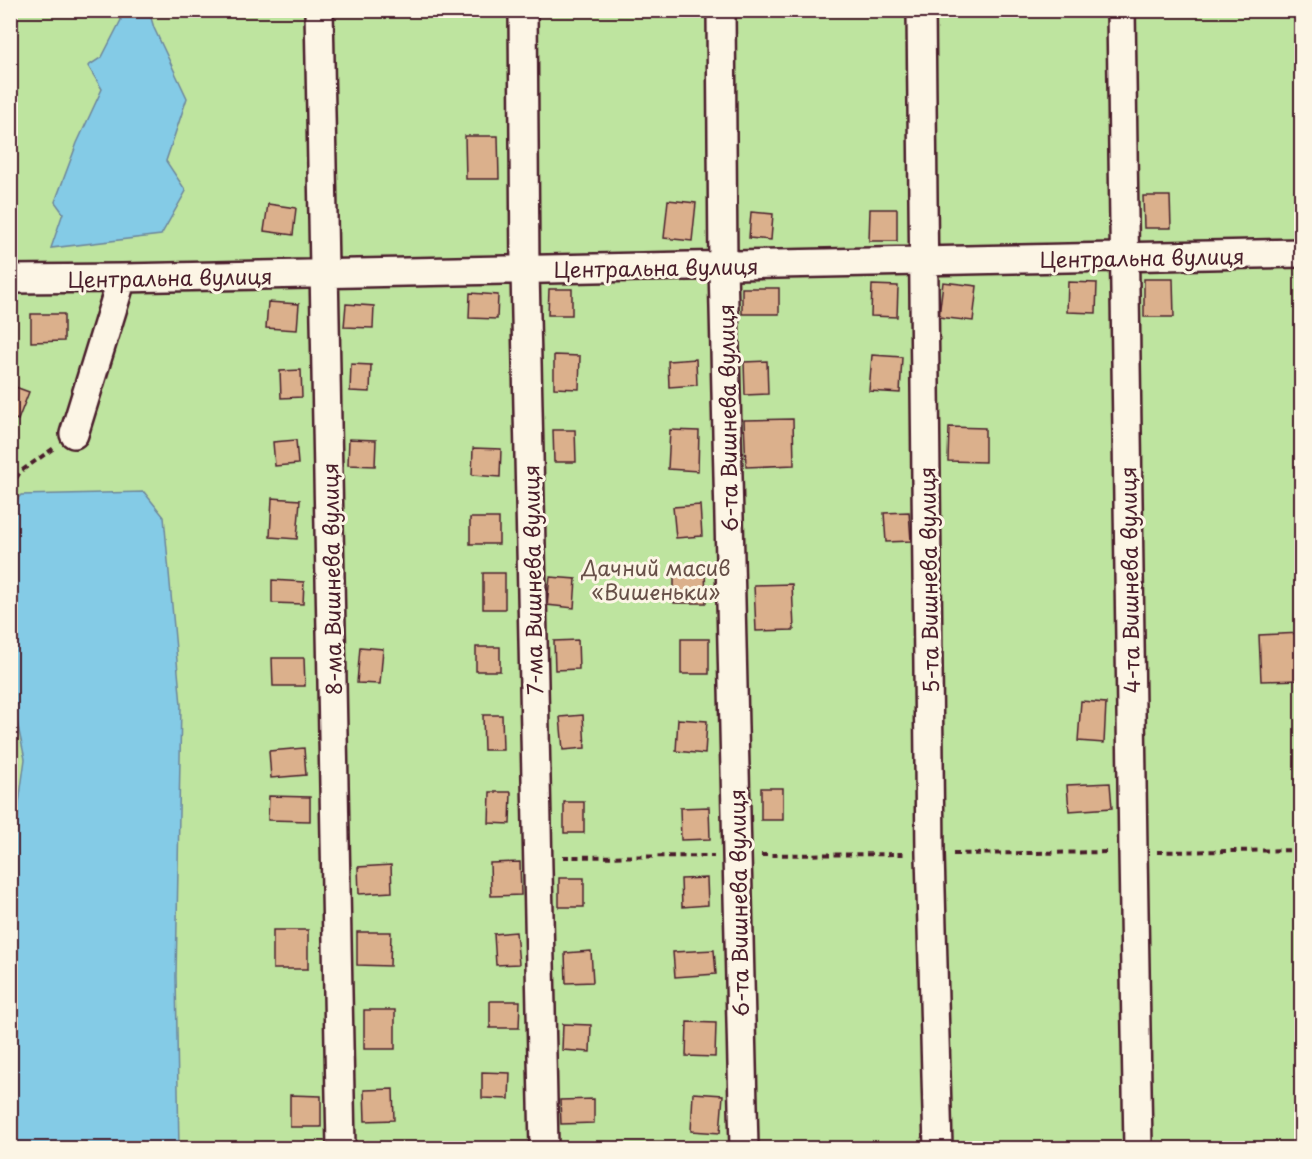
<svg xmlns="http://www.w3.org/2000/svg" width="1312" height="1159" font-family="'Playpen Sans',sans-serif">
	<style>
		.green { fill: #bee49f; stroke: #848265; stroke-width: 1.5 }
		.water { fill: #84cbe6; stroke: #6d869b; stroke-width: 1.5 }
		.building { fill: #dbb08c; stroke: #4a1f2b; stroke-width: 1.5 }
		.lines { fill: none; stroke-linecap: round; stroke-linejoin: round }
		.minor-casing { stroke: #4a1f2b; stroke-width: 32 }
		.path { stroke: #4a1f2b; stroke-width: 4; stroke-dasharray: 6 4.5; stroke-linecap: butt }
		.minor { stroke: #fcf5e5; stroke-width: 27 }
		.labels { text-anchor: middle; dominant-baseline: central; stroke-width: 6; stroke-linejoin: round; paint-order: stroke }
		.street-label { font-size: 21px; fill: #4a1f2b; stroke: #fcf5e5 }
		.park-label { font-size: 21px; fill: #675048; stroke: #fcf5e5 }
	</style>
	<rect width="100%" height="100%" fill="#f5e7d3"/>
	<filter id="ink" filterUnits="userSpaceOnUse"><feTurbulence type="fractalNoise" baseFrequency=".0167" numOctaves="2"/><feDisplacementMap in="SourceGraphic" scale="12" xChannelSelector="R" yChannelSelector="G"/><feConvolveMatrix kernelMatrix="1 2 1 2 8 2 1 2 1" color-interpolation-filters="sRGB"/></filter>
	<g filter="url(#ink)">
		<path class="green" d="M11,11H1301V1148H11Z"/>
		<path class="water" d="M116,11H149L154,28L187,98L166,161L186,191L161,235L51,248L63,213L55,202L77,143L102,89L88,66L102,57L121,20Z
			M144,492L164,517L181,705L176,976L179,1148H12L11,862L25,759L11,694V505L21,495Z"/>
		<path class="building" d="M465,136H498L499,179H466Z
			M1143,196H1170L1171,228H1144Z
			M668,200L696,203L692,241L664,238Z
			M268,204L296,208L293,235L264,231Z
			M870,209H897V241H869Z
			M751,212L773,214L771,240L749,238Z
			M1144,279H1173L1174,317H1144Z
			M943,282L977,286L973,321L939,317Z
			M1068,282L1097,283L1096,313L1067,312Z
			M872,285L898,286L897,317L871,316Z
			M742,288H779V314H742Z
			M549,289H572V315H548Z
			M470,293L498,295L497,319L469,318Z
			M268,302L299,304L297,330L266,328Z
			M346,304L374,306L373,328L344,327Z
			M31,314H64V341L31,342Z
			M554,355L580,356L579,389L554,388Z
			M872,355L902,357L900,393L869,391Z
			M696,359L697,385L669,387L668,361Z
			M767,361L768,394L745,395L744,362Z
			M351,364L371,365L370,392L350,391Z
			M301,370L302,397L281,398L280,371Z
			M10,385L29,392L18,420L10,417Z
			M793,419L794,465L746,467L744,420Z
			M949,427L985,428V462L948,461Z
			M553,430H575L576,462H554Z
			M670,430L699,431L698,471L668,469Z
			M349,439L376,440L375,466L348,465Z
			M296,440L298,464L275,466L273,442Z
			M473,448L501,449L500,477L472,475Z
			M272,498L300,500L297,539L270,537Z
			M700,505L702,536L676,538L673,507Z
			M909,512L911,541L886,542L884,513Z
			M470,518H499V544H470Z
			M705,569L706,603H674V570Z
			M483,573H505V609H483Z
			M550,577L576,579L574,608L547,605Z
			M272,580L304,582L303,604L272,603Z
			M792,584L794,630L756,631L754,585Z
			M1302,633V680L1261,681L1259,635Z
			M681,639H709V674H681Z
			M578,640L579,669L555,670L554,641Z
			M360,647L383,649L380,684L357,683Z
			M476,647H500V671H476Z
			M272,658H304L305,686H273Z
			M1081,701L1106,703L1104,743L1078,741Z
			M483,715H502L503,750H484Z
			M583,715L585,748L563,750L560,717Z
			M678,719L707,721L705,754L676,751Z
			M304,748L306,775L271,778L269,751Z
			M1110,783L1112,808L1069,811L1067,785Z
			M761,788H783V820H761Z
			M490,792H511L510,824L489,823Z
			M269,796L310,797V821L268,820Z
			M564,802H584V833H564Z
			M709,807L710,839L681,840L680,808Z
			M520,862L521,895L491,896L490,863Z
			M391,865L392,892L359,894L358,867Z
			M559,878H584V907H559Z
			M707,878L708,905L682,907L681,879Z
			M273,930H308V969H273Z
			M357,932H391L390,966L357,965Z
			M516,932L519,964L496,965L494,934Z
			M714,950L716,974L675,977L673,952Z
			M591,951L593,982L566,983L565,953Z
			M490,1001H520L519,1028H490Z
			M364,1010H395V1049H364Z
			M687,1022L716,1023L715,1057L686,1056Z
			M563,1024L591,1025L590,1052L562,1050Z
			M482,1072L510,1073L509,1099L482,1098Z
			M393,1089L394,1120L365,1121L364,1090Z
			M693,1093L723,1095L720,1133L691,1131Z
			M290,1095L321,1096V1127H290Z
			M594,1099V1123L561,1124L560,1100Z"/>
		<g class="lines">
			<defs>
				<path id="minor" d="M319,10L341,1148
					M523,10L525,270L544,1148
					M721,10L723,266L744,1148
					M921,10L930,854L938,1148
					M1121,10L1133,852L1138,1148
					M10,279L122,278L1302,253
					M74,434L122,278"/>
			</defs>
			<use href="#minor" class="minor-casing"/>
			<path class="path" d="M10,487L21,471L54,448
				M1157,852L1302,850
				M953,854L1110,852
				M761,855L906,854
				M563,857L714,856"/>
			<use href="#minor" class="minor"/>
		</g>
	</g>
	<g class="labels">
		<g class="street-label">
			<text transform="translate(1142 257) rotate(-1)">Центральна вулиця</text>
			<text transform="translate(656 267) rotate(-1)">Центральна вулиця</text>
			<text transform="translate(170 277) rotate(-1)">Центральна вулиця</text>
			<text transform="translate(727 418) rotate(-91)">6-та Вишнева вулиця</text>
			<text transform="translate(331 579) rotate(-91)">8-ма Вишнева вулиця</text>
			<text transform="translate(532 580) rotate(-91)">7-ма Вишнева вулиця</text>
			<text transform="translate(928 580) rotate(-91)">5-та Вишнева вулиця</text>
			<text transform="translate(1129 580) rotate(-91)">4-та Вишнева вулиця</text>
			<text transform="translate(738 903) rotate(-91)">6-та Вишнева вулиця</text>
		</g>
		<g class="park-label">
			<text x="656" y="567">Дачний масив<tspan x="656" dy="24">«Вишеньки»</tspan></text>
		</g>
	</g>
	<rect width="1312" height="1159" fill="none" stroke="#fcf5e5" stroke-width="36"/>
	<rect x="18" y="18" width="1276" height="1123" fill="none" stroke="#4a1f2b" stroke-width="2" filter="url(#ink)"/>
</svg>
